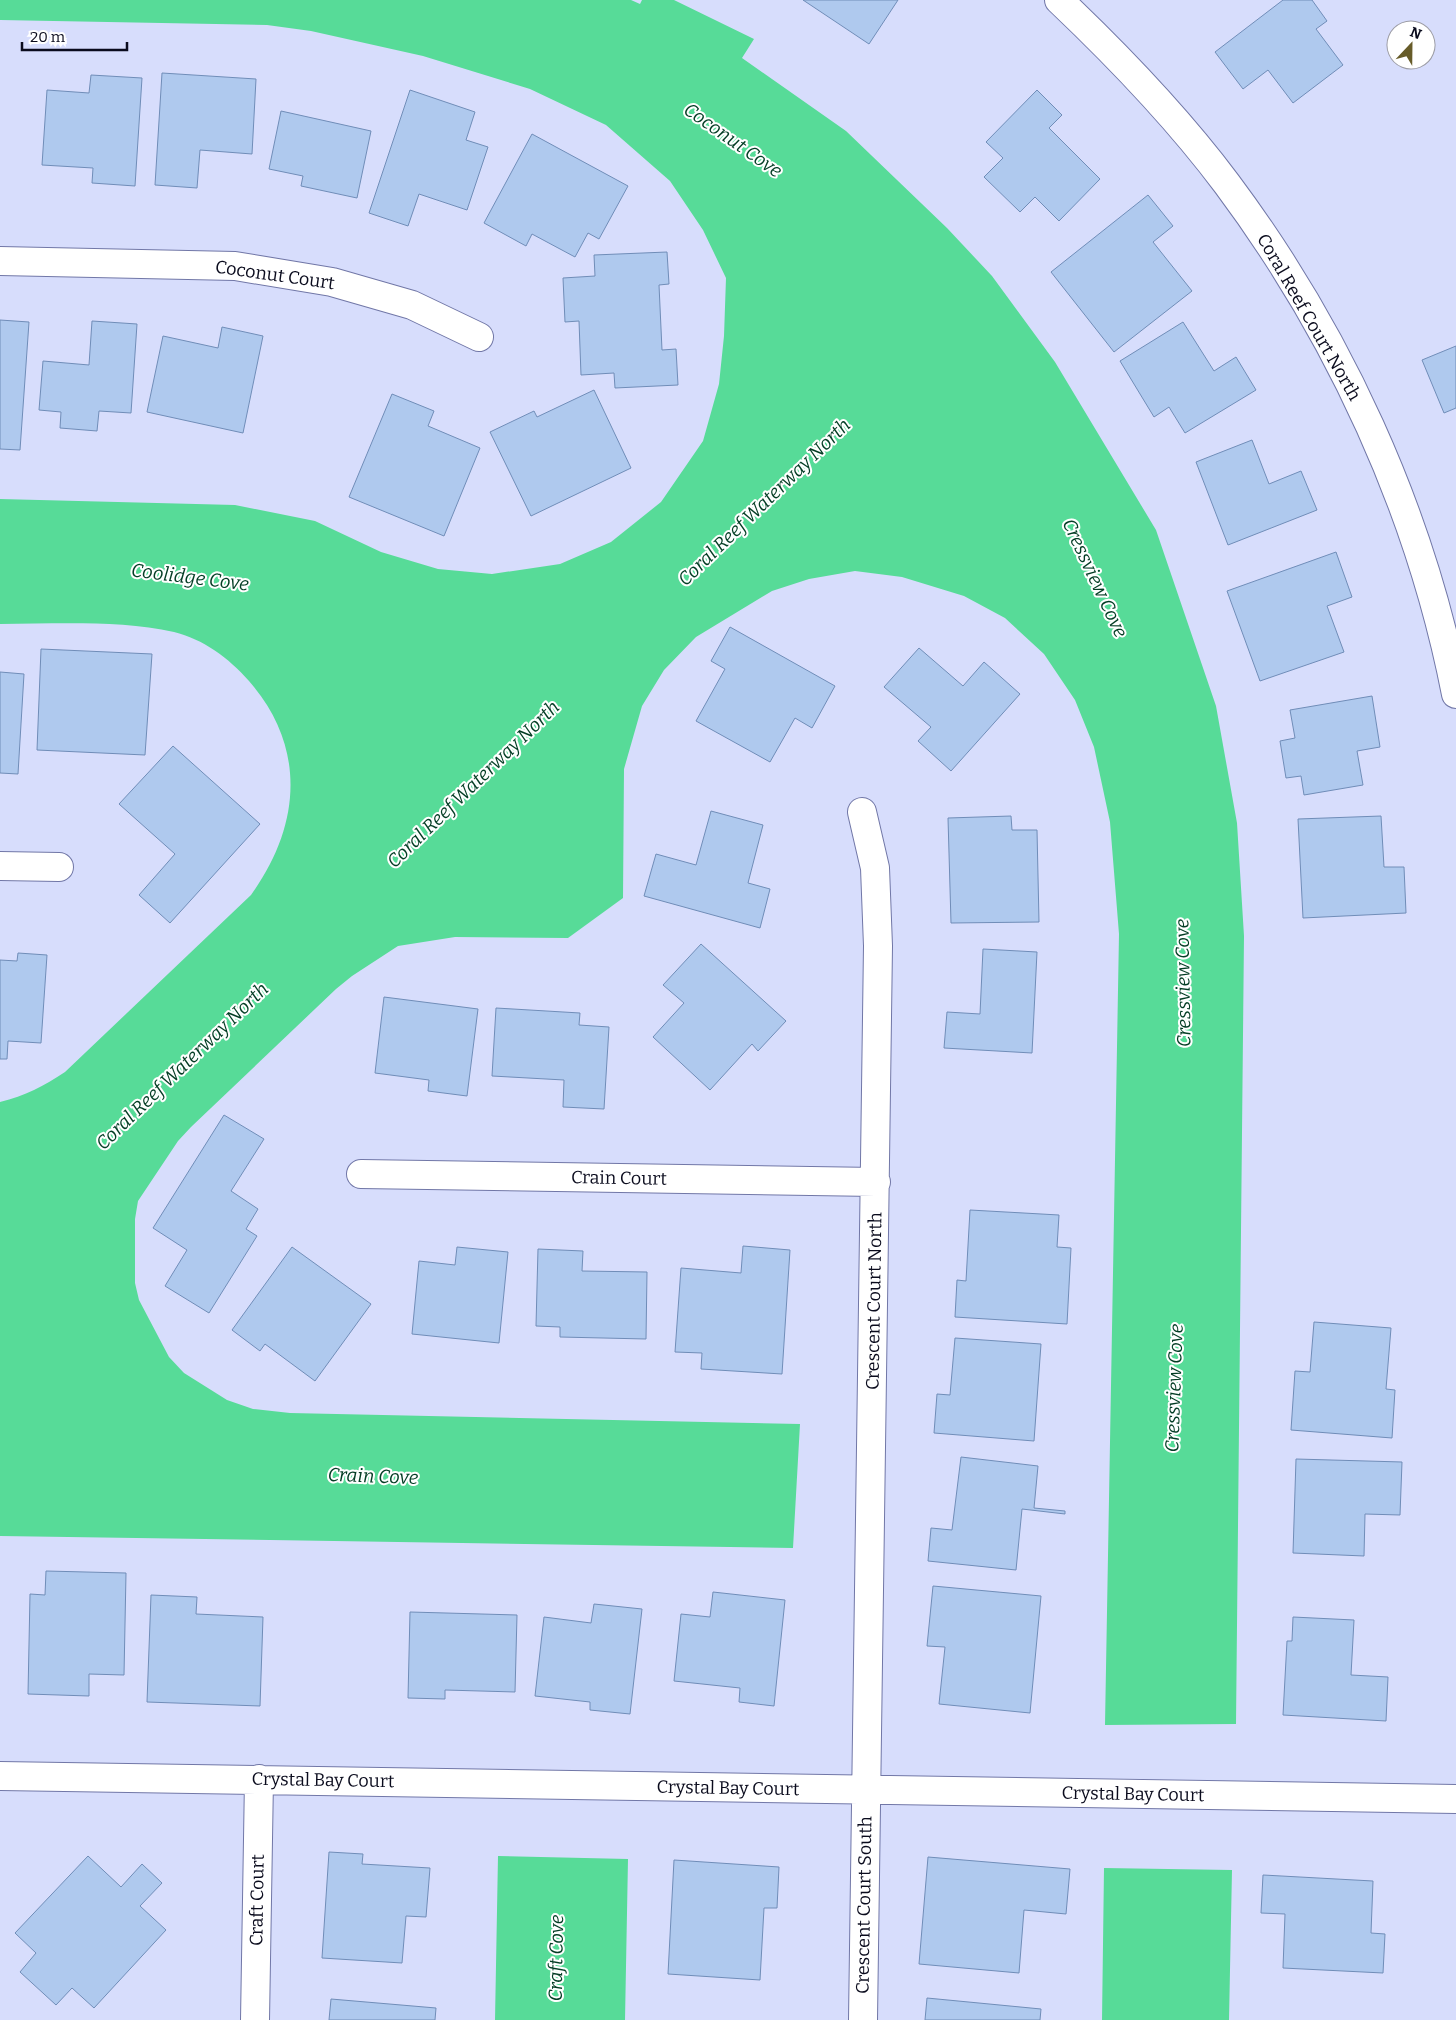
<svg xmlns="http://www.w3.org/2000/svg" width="1456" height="2020" font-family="Bitter,serif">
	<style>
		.water { fill: #57db98 }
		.building { fill: #afc9ee; stroke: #708db8 }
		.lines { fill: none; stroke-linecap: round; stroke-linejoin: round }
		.minor-casing { stroke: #7177a7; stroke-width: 30 }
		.minor { stroke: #fff; stroke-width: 28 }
		.labels { text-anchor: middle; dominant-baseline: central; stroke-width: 4; stroke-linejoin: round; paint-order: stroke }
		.street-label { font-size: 18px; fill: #0a0b1d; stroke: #fff }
		.water-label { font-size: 19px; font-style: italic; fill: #033d24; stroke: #fff }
	</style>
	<rect width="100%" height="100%" fill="#d7ddfc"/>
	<path class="water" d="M0,0H631L640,4L642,0H674L754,39L742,58L846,131L947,228L992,276L1055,362L1156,530L1216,706L1237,823L1244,936L1236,1724L1105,1725L1119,934L1110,822L1094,747L1075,700L1044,654L1005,618L964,596L902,577L855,571L809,579L772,591L696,637L664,670L642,706L624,769L623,898L568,938L455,937L398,946L352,976L336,989L191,1127L178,1141L138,1201L135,1219V1283L139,1300L169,1357L184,1373L227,1400L253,1409L290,1413L800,1424L793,1548L0,1536V1102C25,1096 44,1086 65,1072L251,895C301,826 307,747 249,681C229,658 203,639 174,632C119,620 56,624 0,624V499L235,505L315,521L381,552L438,569L492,574L560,564L611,542L661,502L703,441L719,384L724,336L726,278L703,230L670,181L606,125L530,89L423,56L311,31L267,25L0,20Z
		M498,1856L628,1859L625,2020H495Z
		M1104,1868L1232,1870L1229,2020H1102Z"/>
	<path class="building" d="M803,0H898L869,44Z
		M1283,0H1312L1327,21L1316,29L1343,65L1293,103L1268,70L1243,89L1215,52Z
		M162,73L256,79L252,154L200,150L197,188L155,185Z
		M91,75L142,78L135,186L92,183L93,168L42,165L47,90L89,93Z
		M410,90L475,112L466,140L488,147L467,210L419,194L408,226L369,213Z
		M1037,90L1062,115L1049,128L1100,179L1059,221L1035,197L1020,212L984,177L1003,158L986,142Z
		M281,111L371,131L357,198L301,186L303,176L269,169Z
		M532,134L628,186L599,239L588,233L575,257L532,234L526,246L484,223Z
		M1148,195L1173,226L1153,242L1192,291L1114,352L1051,272Z
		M667,252L669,284L659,285L662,350L676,349L678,385L615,388L614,373L581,375L579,321L565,322L563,278L595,276L594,255Z
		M0,320L29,322L20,450L0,449Z
		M92,321L137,324L131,413L99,411L97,431L60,428L61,412L39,410L43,361L89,365Z
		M1183,322L1214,371L1236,357L1256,390L1185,433L1169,407L1154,417L1120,361Z
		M222,327L263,336L243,433L147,412L163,336L218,348Z
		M1456,346V408L1444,413L1422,360Z
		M594,390L631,468L531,516L490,432L534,411L537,417Z
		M392,394L434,411L428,426L480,448L444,536L349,497Z
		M1252,440L1269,484L1301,471L1317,510L1228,545L1196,462Z
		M1336,552L1352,597L1327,606L1344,652L1260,681L1227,591Z
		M730,627L835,686L812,728L795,718L770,762L696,721L725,669L711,661Z
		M919,648L963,686L984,662L1020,694L951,771L918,741L931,727L884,687Z
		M41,649L152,654L145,755L37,750Z
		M0,672L24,674L18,774L0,773Z
		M1372,696L1380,747L1357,751L1363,785L1304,795L1301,776L1286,778L1280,741L1295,738L1290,710Z
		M173,746L260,824L170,923L139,895L175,854L119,804Z
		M711,811L763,825L748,883L770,889L760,928L644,896L656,854L696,865Z
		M1011,816L1012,830H1037L1039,922L951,923L948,818Z
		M1381,816L1384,867H1404L1406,913L1303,918L1298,819Z
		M701,944L786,1021L758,1051L752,1044L710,1090L653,1037L684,1003L663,985Z
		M983,949L1037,952L1032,1053L944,1048L947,1012L980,1014Z
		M18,953L47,955L41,1043L8,1041L7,1059H0V960L17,961Z
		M384,997L478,1009L467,1096L428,1091L429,1080L375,1073Z
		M496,1008L580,1013L579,1025L609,1027L604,1109L563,1107L564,1080L492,1076Z
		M224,1115L264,1139L231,1191L258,1209L246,1229L257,1236L209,1313L165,1286L187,1250L153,1228Z
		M970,1210L1059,1215L1057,1247L1071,1248L1067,1324L955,1317L957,1280L966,1281Z
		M743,1246L790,1250L782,1374L701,1369L702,1353L675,1352L681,1268L741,1273Z
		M292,1247L371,1304L315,1381L265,1344L260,1351L232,1330Z
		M457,1247L508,1252L499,1343L412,1334L419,1261L455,1265Z
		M538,1249L583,1251L582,1271L647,1272L646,1339L560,1337V1327L536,1326Z
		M1314,1322L1391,1328L1386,1389L1395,1390L1392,1438L1291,1430L1295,1371L1310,1372Z
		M955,1338L1041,1344L1034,1441L934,1433L937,1394L950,1395Z
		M961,1457L1038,1466L1034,1508L1065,1511V1514L1022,1509L1016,1570L928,1561L931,1528L952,1530Z
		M1296,1459L1402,1462L1400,1515L1365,1514L1364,1556L1293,1553Z
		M46,1571L126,1573L124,1675L89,1674V1696L28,1694L30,1594L45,1595Z
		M933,1586L1041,1596L1030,1713L939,1704L945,1647L927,1646Z
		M713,1592L785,1600L774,1706L739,1702L740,1688L674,1681L681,1614L710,1617Z
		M151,1595L197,1597L196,1614L263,1617L260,1706L147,1702Z
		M594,1604L642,1609L630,1714L590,1710V1702L535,1696L544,1617L591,1623Z
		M410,1612L517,1615L515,1692L445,1690V1699L408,1698Z
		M1293,1617L1354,1620L1351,1675L1388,1677L1386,1721L1283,1715L1287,1641H1292Z
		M329,1852L363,1854L362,1864L430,1868L426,1917L406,1916L402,1963L322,1958Z
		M88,1856L121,1887L142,1864L162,1883L140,1906L166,1930L94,2008L72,1988L56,2005L20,1972L36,1953L15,1933Z
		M928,1857L1070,1869L1066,1914L1024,1910L1019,1973L919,1964Z
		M674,1860L779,1867L777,1908H764L760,1980L668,1974Z
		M1263,1875L1373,1881L1371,1933L1385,1934L1383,1973L1283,1968L1285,1914L1261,1913Z
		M927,1998L1041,2009L1040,2020H925Z
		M331,1999L436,2008L435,2020H329Z"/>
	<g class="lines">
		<defs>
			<path id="minor" d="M1059,0C1119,57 1177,117 1227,184C1339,334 1420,510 1456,694
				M0,261L235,266L332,282L412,305L479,337
				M862,812L875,868L878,946L863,2020
				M0,866L59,867
				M361,1174L876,1182
				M0,1776L1456,1799
				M255,2020L259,1779"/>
		</defs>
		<use href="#minor" class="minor-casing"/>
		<use href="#minor" class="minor"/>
	</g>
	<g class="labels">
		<g class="street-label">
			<text transform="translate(275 275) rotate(8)">Coconut Court</text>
			<text transform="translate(1309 317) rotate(60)">Coral Reef Court North</text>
			<text transform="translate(619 1178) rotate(1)">Crain Court</text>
			<text transform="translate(874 1301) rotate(-89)">Crescent Court North</text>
			<text transform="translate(323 1780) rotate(1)">Crystal Bay Court</text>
			<text transform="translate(728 1788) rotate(1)">Crystal Bay Court</text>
			<text transform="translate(1133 1794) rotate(1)">Crystal Bay Court</text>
			<text transform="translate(257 1900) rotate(-89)">Craft Court</text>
			<text transform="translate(864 1905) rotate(-89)">Crescent Court South</text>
		</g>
		<g class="water-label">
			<text transform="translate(733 140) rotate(35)">Coconut Cove</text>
			<text transform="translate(764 502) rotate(-44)">Coral Reef Waterway North</text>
			<text transform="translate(190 577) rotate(7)">Coolidge Cove</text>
			<text transform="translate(1095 578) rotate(65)">Cressview Cove</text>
			<text transform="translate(473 784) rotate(-44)">Coral Reef Waterway North</text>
			<text transform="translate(1183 983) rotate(-91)">Cressview Cove</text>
			<text transform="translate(182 1066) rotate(-44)">Coral Reef Waterway North</text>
			<text transform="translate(1174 1388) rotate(-88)">Cressview Cove</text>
			<text transform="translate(373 1476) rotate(2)">Crain Cove</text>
			<text transform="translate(556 1958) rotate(-89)">Craft Cove</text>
		</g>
	</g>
	<g transform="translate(1411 45) rotate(22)"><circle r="24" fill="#ffffff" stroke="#9d9da5"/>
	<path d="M0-4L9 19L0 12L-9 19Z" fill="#675c29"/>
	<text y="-8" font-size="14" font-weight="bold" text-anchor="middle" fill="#0a0b1d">N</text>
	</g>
	<path d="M22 42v8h105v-8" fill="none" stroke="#0a0b1d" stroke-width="2.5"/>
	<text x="30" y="42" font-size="15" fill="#0a0b1d" stroke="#ffffff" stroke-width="4" paint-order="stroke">20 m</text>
</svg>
